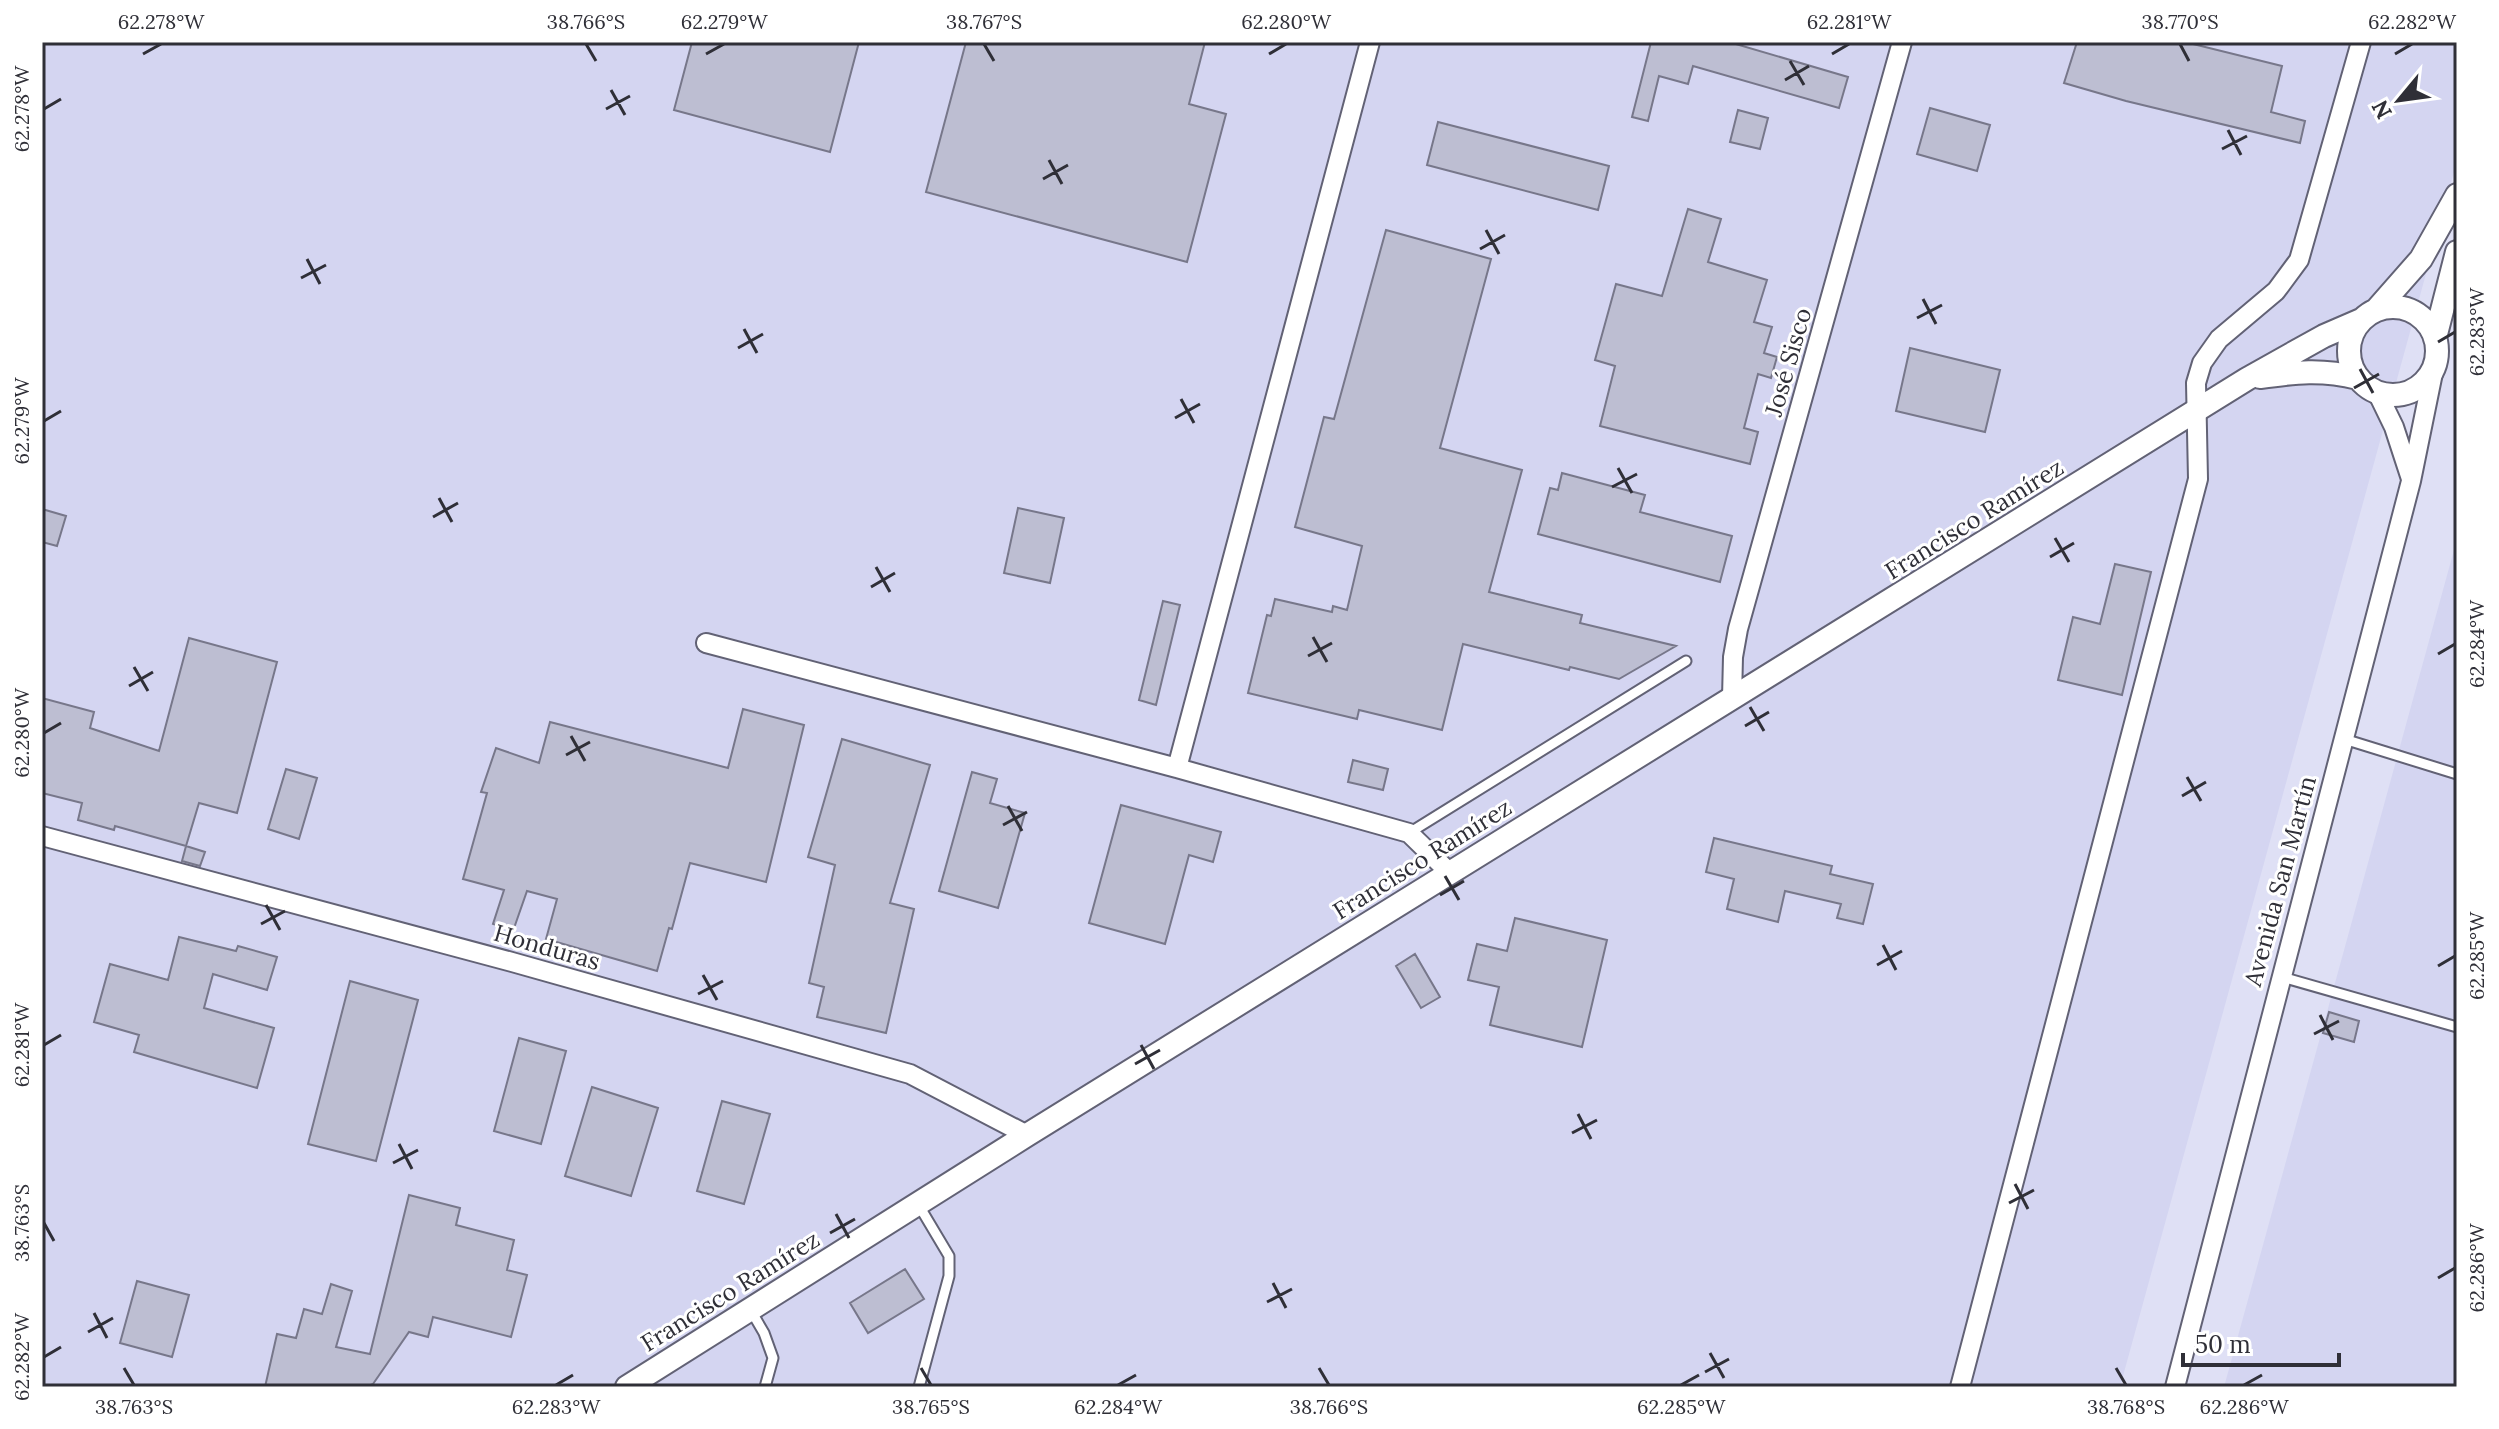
<svg xmlns="http://www.w3.org/2000/svg" width="2499" height="1429" font-family="Lora,serif">
	<style>
		.built { fill: #d4d5f1 }
		.building { fill: #bdbed2; stroke: #77778a; stroke-width: 2 }
		.lines { fill: none; stroke-linecap: round; stroke-linejoin: round }
		.service-casing { stroke: #626275; stroke-width: 13 }
		.minor-casing { stroke: #626275; stroke-width: 22 }
		.tertiary-casing { stroke: #626275; stroke-width: 26 }
		.service { stroke: #fff; stroke-width: 9 }
		.minor { stroke: #fff; stroke-width: 18 }
		.tertiary { stroke: #fff; stroke-width: 22 }
		.ticks { fill: none; stroke: #2f2f37; stroke-width: 3 }
		.labels { text-anchor: middle; dominant-baseline: central; stroke-width: 6; stroke-linejoin: round; paint-order: stroke }
		.street-label { font-size: 24px; fill: #2f2f37; stroke: #fff }
		.neatline { fill: none; stroke: #2f2f37; stroke-width: 3 }
		.ticks-label { font-size: 20px; text-anchor: middle; fill: #2f2f37 }
	</style>
	<rect width="100%" height="100%" fill="#dfe0f5"/>
	<path class="built" d="M42,42H2457V161L2120,1387H42Z
		M2457,539V1387H2224Z"/>
	<path class="building" d="M692,42H859L830,152L674,110Z
		M966,42H1205L1189,104L1226,114L1187,262L926,192Z
		M1651,42H1729L1848,77L1839,108L1693,66L1688,84L1659,76L1648,121L1632,117Z
		M2077,42H2185L2282,66L2271,112L2305,121L2300,143L2126,101L2064,83Z
		M1930,108L1990,125L1977,171L1917,154Z
		M1738,110L1768,118L1760,149L1730,142Z
		M1438,122L1609,166L1598,210L1427,165Z
		M1688,209L1721,219L1708,262L1767,280L1754,322L1772,327L1764,353L1777,357L1771,378L1758,374L1744,428L1758,432L1750,464L1600,426L1615,366L1595,360L1616,284L1662,296Z
		M1386,230L1491,259L1440,448L1522,470L1489,592L1582,615L1580,623L1676,646L1619,679L1570,667L1569,670L1463,644L1442,730L1359,710L1357,719L1248,693L1267,615L1271,616L1275,599L1332,612L1333,606L1347,610L1362,546L1295,527L1324,417L1334,419Z
		M1910,348L2000,370L1985,432L1896,411Z
		M1562,473L1645,495L1640,512L1732,536L1720,582L1538,534L1550,488L1558,490Z
		M1018,508L1064,518L1050,583L1004,573Z
		M42,509L66,516L57,546L42,542Z
		M2115,564L2151,572L2122,695L2058,680L2073,617L2100,624Z
		M1163,601L1180,605L1156,705L1139,700Z
		M189,638L277,662L237,813L199,803L186,846L115,826L114,830L78,820L82,803L42,793V698L94,712L90,728L159,751Z
		M743,709L804,725L766,882L690,863L672,929L669,928L657,971L546,939L557,899L527,891L513,931L493,924L504,890L463,879L487,793L481,792L496,748L539,763L550,722L728,768Z
		M842,739L930,765L890,903L914,909L886,1033L817,1017L824,987L809,983L835,865L808,857Z
		M1353,760L1388,769L1383,790L1348,782Z
		M286,769L317,778L299,839L268,829Z
		M972,772L997,779L990,803L1025,813L998,908L939,891Z
		M1121,805L1221,832L1213,862L1189,855L1165,944L1089,923Z
		M1714,838L1832,866L1830,874L1873,884L1863,924L1837,918L1841,904L1785,891L1778,922L1727,909L1734,879L1706,872Z
		M186,846L205,852L200,866L182,861Z
		M1515,918L1607,940L1582,1047L1490,1025L1499,987L1468,980L1477,944L1507,951Z
		M179,937L236,951L238,946L277,957L267,990L213,974L204,1008L274,1028L257,1088L134,1052L139,1035L94,1022L110,964L168,980Z
		M1415,954L1440,997L1421,1008L1396,966Z
		M350,981L418,1000L376,1161L308,1144Z
		M2329,1012L2359,1021L2354,1042L2323,1033Z
		M519,1038L566,1051L541,1144L494,1131Z
		M592,1087L658,1108L631,1196L565,1176Z
		M722,1101L770,1114L744,1204L697,1191Z
		M409,1195L460,1208L456,1225L514,1240L507,1270L527,1275L511,1337L433,1317L428,1337L409,1332L373,1384L366,1387H265L277,1334L296,1338L304,1309L322,1314L331,1284L352,1291L336,1347L370,1354Z
		M905,1269L924,1299L868,1333L850,1303Z
		M137,1281L189,1295L172,1357L120,1343Z"/>
	<g class="lines">
		<defs>
			<path id="service" d="M2344,739L2457,774
				M1409,833L1686,661
				M2282,977L2457,1027
				M918,1204L949,1256V1276L919,1387
				M750,1309L764,1333L773,1358L765,1387"/>
			<path id="minor" d="M2377,392L2394,427L2411,479
				M706,643L1177,768L1409,833L1450,873
				M1732,698L1733,657L1738,629L1902,42
				M1177,768L1370,42
				M42,836L512,962L910,1074L1027,1135
				M1960,1387L2198,479L2196,383L2202,363L2219,339L2276,291L2299,260L2361,42
				M2175,1387L2411,481L2434,368"/>
			<path id="tertiary" d="M2349 351a44 44 0 1 1 88 0a44 44 0 1 1-88 0Z
				M2377,309L2421,259L2457,195
				M2435,338L2457,252
				M2260,377C2296,372 2322,369 2358,378
				M627,1387L1027,1135L2247,379L2324,336L2361,320"/>
		</defs>
		<use href="#service" class="service-casing"/>
		<use href="#minor" class="minor-casing"/>
		<use href="#tertiary" class="tertiary-casing"/>
		<use href="#service" class="service"/>
		<use href="#minor" class="minor"/>
		<use href="#tertiary" class="tertiary"/>
	</g>
	<path class="ticks" d="M586,44L596,61M984,44L994,61M2180,44L2189,61M143,54L161,44M706,54L724,44M1269,54L1286,44M1832,54L1849,44M2395,54L2412,44M1790,61L1804,85M1785,80L1809,66M611,90L625,115M44,109L61,99M606,109L630,96M2228,130L2241,155M2222,149L2247,136M1049,160L1062,184M1043,179L1068,165M1486,230L1499,254M1480,249L1505,235M307,259L320,284M301,278L326,265M1923,299L1936,324M1917,318L1942,305M744,329L757,353M2438,342L2455,332M738,348L763,334M2360,369L2373,393M2354,388L2379,374M1181,399L1194,423M1175,418L1200,404M44,421L61,411M1618,468L1632,493M1612,487L1637,474M439,498L452,522M433,517L458,503M2055,538L2069,562M2050,557L2074,543M876,567L890,592M871,587L895,573M1313,637L1327,662M2438,654L2455,644M1308,656L1332,643M134,667L148,691M129,686L153,672M1750,707L1764,731M1745,726L1769,712M44,733L61,723M571,736L585,761M566,755L590,742M2187,777L2201,801M2182,796L2206,782M1008,806L1022,831M1003,825L1027,812M1445,876L1459,900M1440,895L1464,881M266,905L280,930M261,924L285,911M1883,945L1896,970M1877,965L1902,951M2438,966L2455,956M703,975L717,1000M698,994L723,981M2320,1015L2333,1040M2314,1034L2339,1021M44,1045L61,1035M1141,1045L1154,1069M1135,1064L1160,1050M1578,1114L1591,1139M1572,1133L1597,1120M399,1144L412,1169M393,1163L418,1150M2015,1184L2028,1209M2009,1203L2034,1190M836,1214L849,1238M44,1223L54,1241M830,1233L855,1219M2438,1278L2455,1268M1273,1283L1286,1308M1267,1302L1292,1289M94,1313L107,1338M88,1332L113,1318M1710,1353L1724,1378M44,1357L61,1347M124,1368L134,1385M921,1368L931,1385M1319,1368L1329,1385M2116,1368L2126,1385M1705,1372L1729,1359M556,1385L573,1375M1118,1385L1136,1375M1681,1385L1699,1375M2244,1385L2262,1375"/>
	<g class="labels">
		<g class="street-label">
			<text transform="translate(1788 362) rotate(-74)">José Sisco</text>
			<text transform="translate(1974 519) rotate(-32)">Francisco Ramírez</text>
			<text transform="translate(1422 859) rotate(-32)">Francisco Ramírez</text>
			<text transform="translate(2280 881) rotate(-75)">Avenida San Martín</text>
			<text transform="translate(547 947) rotate(16)">Honduras</text>
			<text transform="translate(730 1291) rotate(-32)">Francisco Ramírez</text>
		</g>
	</g>
	<rect width="2499" height="1429" fill="none" stroke="#ffffff" stroke-width="88"/>
	<g transform="translate(2399 100) rotate(241)" stroke="#ffffff" stroke-width="6" paint-order="stroke">
	<path d="M0-6L14 30L0 20L-14 30Z" fill="#2f2f37"/>
	<text y="-12" font-size="22" font-weight="bold" text-anchor="middle" fill="#2f2f37">N</text>
	</g>
	<path d="M2183 1353v12h156v-12" fill="none" stroke="#2f2f37" stroke-width="4"/>
	<text x="2195" y="1353" font-size="24" fill="#2f2f37" stroke="#ffffff" stroke-width="6" paint-order="stroke">50 m</text>
	<rect x="44" y="44" width="2411" height="1341" class="neatline"/>
	<g class="ticks-label">
		<text x="161" y="29">62.278°W</text>
		<text x="586" y="29">38.766°S</text>
		<text x="724" y="29">62.279°W</text>
		<text x="984" y="29">38.767°S</text>
		<text x="1286" y="29">62.280°W</text>
		<text x="1849" y="29">62.281°W</text>
		<text x="2180" y="29">38.770°S</text>
		<text x="2412" y="29">62.282°W</text>
		<text transform="translate(22 109) rotate(-90)" y="7">62.278°W</text>
		<text transform="translate(2477 332) rotate(-90)" y="7">62.283°W</text>
		<text transform="translate(22 421) rotate(-90)" y="7">62.279°W</text>
		<text transform="translate(2477 644) rotate(-90)" y="7">62.284°W</text>
		<text transform="translate(22 733) rotate(-90)" y="7">62.280°W</text>
		<text transform="translate(2477 956) rotate(-90)" y="7">62.285°W</text>
		<text transform="translate(22 1045) rotate(-90)" y="7">62.281°W</text>
		<text transform="translate(22 1223) rotate(-90)" y="7">38.763°S</text>
		<text transform="translate(2477 1268) rotate(-90)" y="7">62.286°W</text>
		<text transform="translate(22 1357) rotate(-90)" y="7">62.282°W</text>
		<text x="134" y="1414">38.763°S</text>
		<text x="556" y="1414">62.283°W</text>
		<text x="931" y="1414">38.765°S</text>
		<text x="1118" y="1414">62.284°W</text>
		<text x="1329" y="1414">38.766°S</text>
		<text x="1681" y="1414">62.285°W</text>
		<text x="2126" y="1414">38.768°S</text>
		<text x="2244" y="1414">62.286°W</text>
	</g>
</svg>
